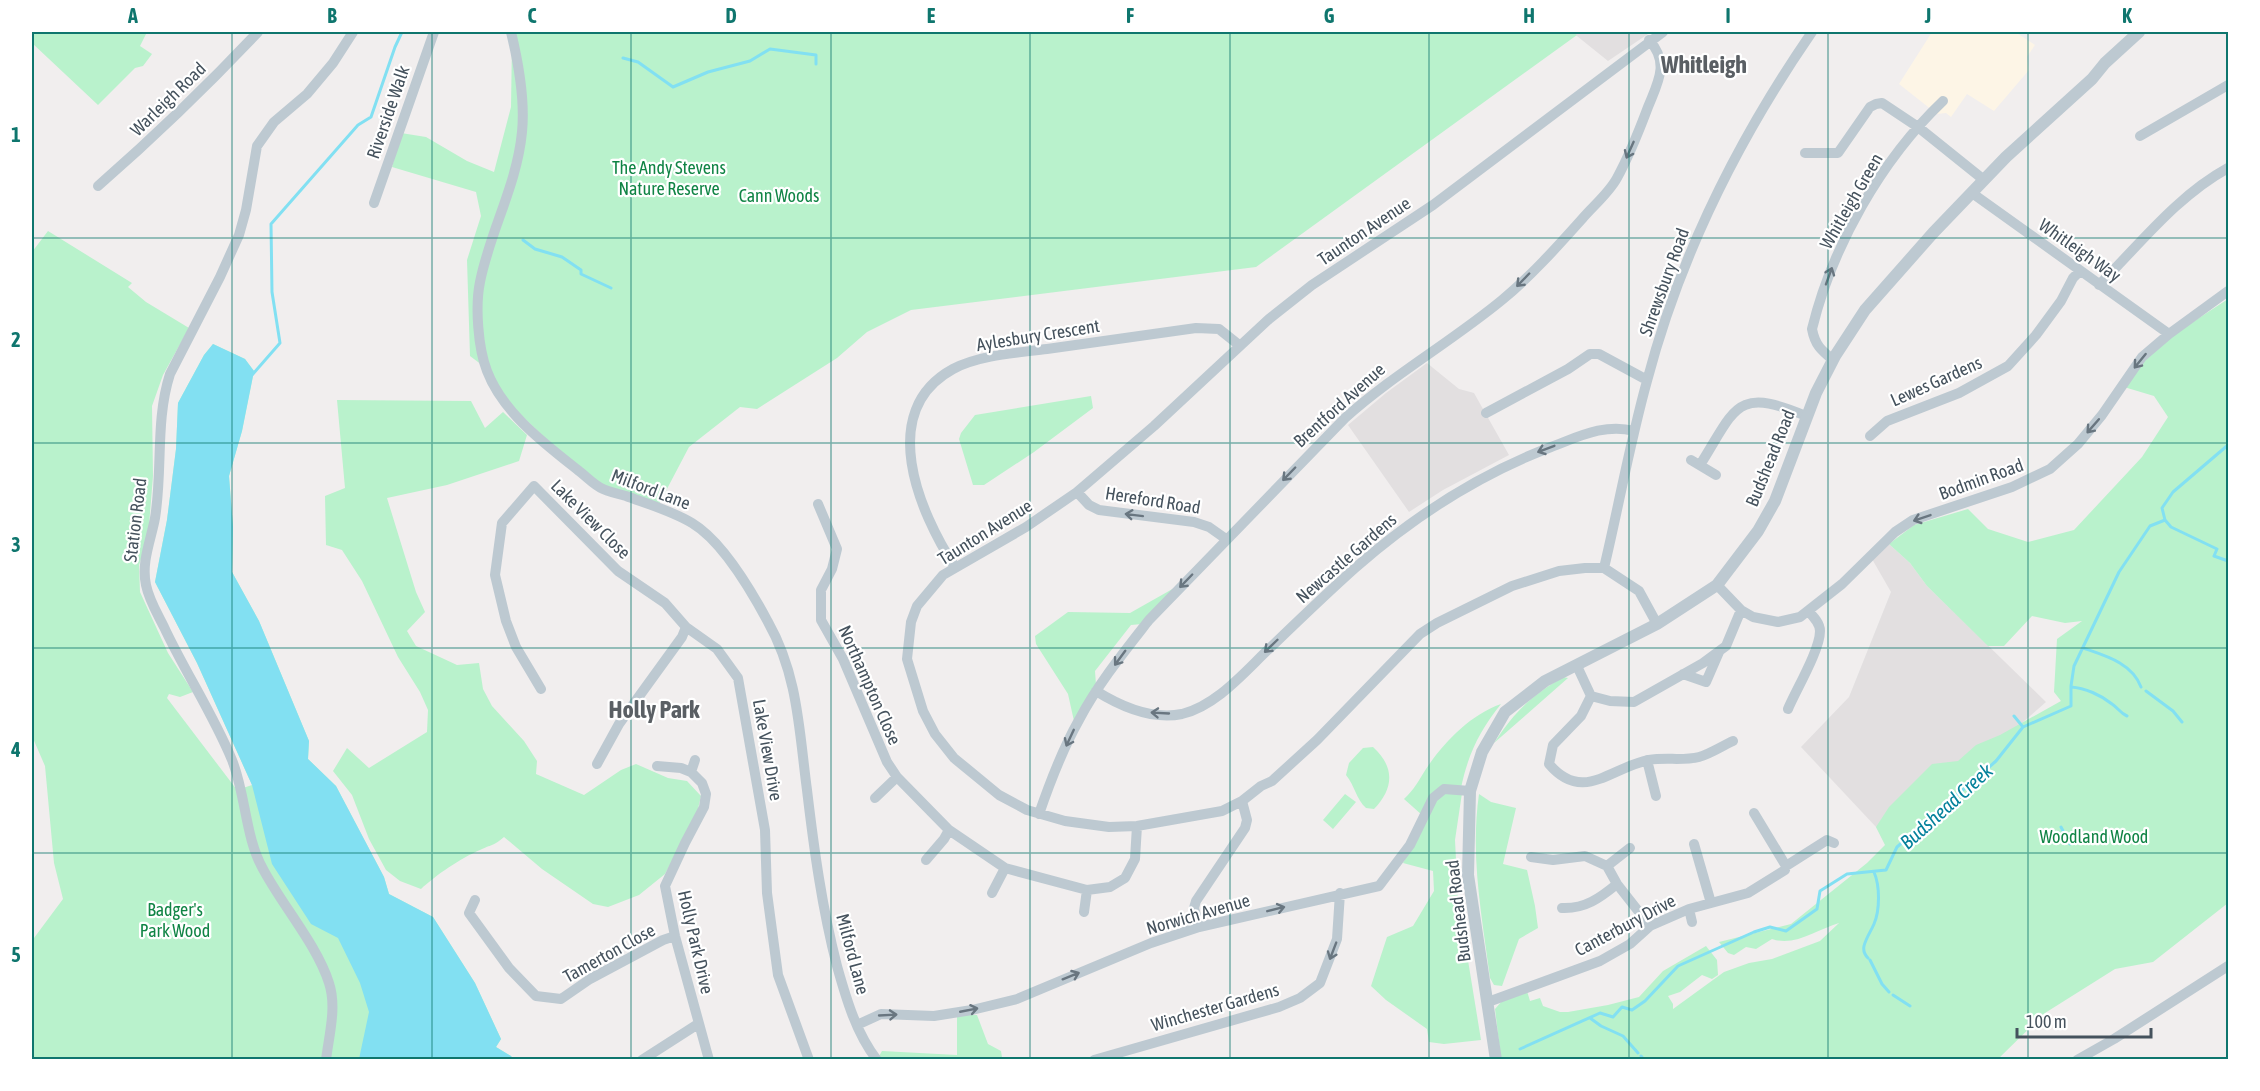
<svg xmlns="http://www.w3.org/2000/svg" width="2260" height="1091" font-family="'Asap Condensed',sans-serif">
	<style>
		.commercial { fill: #fdf5e6 }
		.education { fill: #e2dfe0 }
		.green { fill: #b9f2cc }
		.water { fill: #82e0f2 }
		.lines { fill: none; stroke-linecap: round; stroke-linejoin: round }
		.stream { stroke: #82e0f2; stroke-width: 3 }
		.minor { stroke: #bdc9d1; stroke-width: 10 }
		.tertiary { stroke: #bdc9d1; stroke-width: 12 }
		.oneway { stroke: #697680 }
		.grid { fill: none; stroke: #0f766e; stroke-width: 1.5; stroke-opacity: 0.55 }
		.labels { text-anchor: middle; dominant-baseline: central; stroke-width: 4.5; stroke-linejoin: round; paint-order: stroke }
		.street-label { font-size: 18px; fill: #45525d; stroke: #fff }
		.park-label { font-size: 18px; fill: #108445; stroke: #fff }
		.water-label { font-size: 20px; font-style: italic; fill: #04819b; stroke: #fff }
		.district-label { font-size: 24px; font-weight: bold; fill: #5a5f64; stroke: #fff }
		.neatline { fill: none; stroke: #0f766e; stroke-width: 2 }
		.grid-label { font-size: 20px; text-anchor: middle; font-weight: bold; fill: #0f766e }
	</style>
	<rect width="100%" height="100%" fill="#f1eeee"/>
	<path class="commercial" d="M1932,32H2015L2035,45L2027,57L2029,70L1994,111L1967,94L1951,117L1946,113L1937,114L1899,84Z"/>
	<path class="education" d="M1572,32H1651L1608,61Z
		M1427,363L1459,389L1474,393L1509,455L1443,490L1409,512L1348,425L1386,393Z
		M1889,544L1910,563L1927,586L2046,702L1885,844L1876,827L1801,747L1849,697L1891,592L1872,559Z"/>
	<path class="green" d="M32,32H147L140,46L152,54L143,66L135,68L98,105L32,43Z
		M506,32H1572L1577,35L1256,267L911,310L867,332L837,358L757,409L740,407L689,447L658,506L603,487L581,473L513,407L486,368L470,356L467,260L481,216L476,192L392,167L401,133L426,137L467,161L494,172L511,107L512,42Z
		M48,231L132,283L128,287L146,302L189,328L163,375L152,406L153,476L148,538L139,565L140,592L168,653L193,692L180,697L169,694L167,698L237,790L252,785L197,663L155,582L167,520L176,449L178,403L204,355L213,344L245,359L254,371L242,431L229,476L233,527L232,572L259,621L309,741L308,759L336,786L384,877L389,894L433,917L475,983L501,1039L496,1047L511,1056L513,1059H32V945L34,938L63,899L54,863L45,766L32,736V252Z
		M2228,299V903L2153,962L2115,969L2045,1013L1998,1059H1501L1495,1009L1502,1001L1527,991L1530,1001L1540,998L1543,1006L1560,1012H1568L1608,1005L1639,997L1663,971L1706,946L1717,960L1718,975L1712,979L1702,975L1680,992L1668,996L1673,1004V1009L1724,972L1749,963L1772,959L1820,941L1839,923C1818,929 1795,947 1772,939L1756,949L1746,947L1734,955L1728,953L1719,942L1791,924L1867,863L1885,845L1876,827L1889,807L1932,764L1958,761L1976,745L2000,735L2061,701L2054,692L2057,639L2082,621L2065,623L2032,616L2004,646H1988L1927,586L1910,563L1889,544L1914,525L1968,509L1988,529L2028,542L2074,530L2142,457L2168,417L2154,396L2124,387L2150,350Z
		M1091,396L1093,408L1034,452L984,485H973L959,439L961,433L975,415Z
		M337,400L471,401L485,428L503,412L527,435L519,461L447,485L387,498L416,592L425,612L407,631L416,646L457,665L479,663L483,689L492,706L524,741L537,761L536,774L584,795L621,770L636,764L668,778L687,781L701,796L697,813L665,874L639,895L608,907L593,904L542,869L504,837C492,847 492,844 480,850C461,858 436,875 421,889L400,881L386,870L369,839L352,795L333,771L347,748L369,768L427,732L428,710L420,692L398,657L362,581L342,550L326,545L325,496L345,488Z
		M1176,587L1142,624L1131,625L1095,671L1096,685L1074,721L1068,694L1036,644L1035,636L1068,612L1130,613Z
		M1563,677L1568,678L1494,743C1515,711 1530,697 1563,677Z
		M1501,704C1480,730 1468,754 1461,788L1444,787L1422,815L1404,799C1414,790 1419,780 1426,769C1444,742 1470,715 1501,704Z
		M1373,747C1395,767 1394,788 1374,809L1366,808C1356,799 1355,786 1346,775L1349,763L1363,748Z
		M1445,791L1462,793L1455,840L1458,899L1481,1040L1444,1044L1429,1042L1427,1029L1386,1000L1371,986L1387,937L1413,926L1434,891L1433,871L1403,863L1435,800Z
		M1345,794L1356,802L1333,829L1323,820Z
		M1479,794L1491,802L1516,808L1503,864L1527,870L1535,906L1538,928L1519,939L1502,986L1494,985L1490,978C1482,916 1470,857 1479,794Z
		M957,1015H977L988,1044L1001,1051L1002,1057L995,1060H880L878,1058L882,1051L957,1055Z"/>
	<path class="water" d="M213,344L245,359L254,371L242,431L229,476L233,527L232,572L259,621L309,741L308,759L336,786L384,877L389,894L433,917L475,983L501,1039L496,1047L511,1056L513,1059H359L369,1012L360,983L338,938L311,924L272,864L252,785L197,663L155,582L167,520L176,449L178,403L204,355Z"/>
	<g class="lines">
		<path class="stream" d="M623,58L638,62L673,87L708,72L750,61L770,49L816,55V64
			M523,240L535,249L562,257L581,270V274L611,288
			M252,375L280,343L272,292L271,224L358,125L371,117L395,47L402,32
			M2165,520L2171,527L2217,549L2214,556L2228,561
			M2083,648C2106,656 2132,663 2141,687
			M2071,687C2085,688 2101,695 2112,704C2118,708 2120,713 2127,716
			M2146,691L2173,711L2182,722
			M2014,716L2023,727
			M2061,827L2070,844
			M1868,958C1865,955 1863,951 1864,946C1866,938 1871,931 1874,924C1880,910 1880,886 1874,872
			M1870,960L1882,984L1889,992
			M1893,995L1910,1006
			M1590,1018L1601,1026L1623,1036L1638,1053
			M1520,1049L1600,1013L1613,1017L1622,1007L1632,1010L1645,1001L1678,966L1754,932L1770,927L1786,931L1817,909L1820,891L1847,874L1886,870L1897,847L1996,761L2023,727L2071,706V686L2074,666L2119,572L2150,526L2165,520L2162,508L2173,492L2228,445
			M1641,1056L1644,1060"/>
		<path class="minor" d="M511,32C518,61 525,102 522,132C517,185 490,231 480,282C475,306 478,348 487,371C503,413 545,444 579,471C587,477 594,485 603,489C610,492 618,494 626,496C648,504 672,511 692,523C722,541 752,592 768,622C798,675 799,730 807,790C814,849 822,908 837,966C846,998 856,1033 877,1060
			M2140,136L2228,85
			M1805,153H1838L1870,107L1876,104L1882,103L1918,127L1984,180
			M98,186C154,137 207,86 258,32
			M1972,193L2169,334
			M374,203L434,32
			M2099,285C2140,244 2177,196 2228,168
			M1833,360C1821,350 1815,345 1812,329C1832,247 1881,160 1943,101
			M1486,413L1568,369L1590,354H1599L1647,380
			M1870,436L1887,421L1959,393L2008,366L2036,335L2061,301L2073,278L2080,271
			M1691,460L1716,475
			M1700,465C1736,408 1735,386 1806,416
			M1077,492L1089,505L1099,510L1194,522L1209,527L1226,539
			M818,504L837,549L832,569L821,590V620L843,659L887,762L897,777L949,830L1005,868L1087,890L1110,887L1125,878L1135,859L1137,826
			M955,567C919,512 876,411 953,369C980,355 1016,353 1047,349C1096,342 1146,335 1196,328L1219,329L1239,345
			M1604,568C1619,505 1630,442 1647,381C1680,255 1739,138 1812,32
			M1717,585L1741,610L1753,617L1778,622L1800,617L1842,584L1895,532L1913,520L2012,487L2050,469L2078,444L2102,415L2142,357L2169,334L2228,291
			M1657,624L1639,591L1604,568H1585L1559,571L1512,586L1437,623L1420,634L1317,740L1272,781L1261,786L1242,801L1222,811L1137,826L1109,827L1065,821L1027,810L999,795L954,758L935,734L923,711L907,659L911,622L917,606L943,575L1026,527L1077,492L1154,426L1269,319L1312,285L1433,205L1663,32
			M1577,666L1591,696
			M1683,674L1706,682L1719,652
			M541,689L516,647L506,621L495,575L502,523L534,486L618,571L665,603L686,627L717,649L738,678L765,830L767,893L778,975L809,1060
			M1096,691C1120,706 1152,720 1182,714C1218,705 1246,670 1272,646C1299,620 1327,593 1355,568C1412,518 1480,474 1551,447C1578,437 1605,423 1634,431
			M1591,696L1581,716L1553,745L1549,764C1583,804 1611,767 1649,760C1665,757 1683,761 1699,757C1710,754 1722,746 1733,741
			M1591,696L1610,701L1634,702L1703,663L1726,646L1741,610
			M1788,709C1796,690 1820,650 1820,631C1820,623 1813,616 1808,611
			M695,760L691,772L702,783L706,794L704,807L685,843L665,886L675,936L709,1060
			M1647,760L1656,796
			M597,764L619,724L682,637L686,627
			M657,766L681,768L691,772
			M875,798L897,777
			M1754,813L1786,866
			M1039,814C1050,782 1062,750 1079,720C1098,684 1124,652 1149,620L1345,418C1394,374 1451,342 1502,300C1530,277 1557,247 1582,219C1593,206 1609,193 1617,178C1629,156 1639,131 1648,107C1658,82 1670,63 1649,40
			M1694,844L1711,903
			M1531,857L1553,860L1585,856L1607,866L1617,884L1650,926
			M926,860L944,839L949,830
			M1607,866L1630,848
			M992,893L1005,868
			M475,900L469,913L509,968L536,996L561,999L590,979L663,940L675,936
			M1562,908C1585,909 1600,898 1617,884
			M1689,909L1692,922
			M1084,912L1087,890
			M1199,927L1194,908L1196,901L1245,828L1247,820L1242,801
			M1488,1002L1600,961L1630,944L1650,926L1689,909L1748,893L1785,870L1786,866L1827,840L1834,843
			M857,1025L881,1014L934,1016L972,1010L1017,999L1151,943L1199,927L1379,886L1410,845L1433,798L1444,789L1470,791
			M326,1060C329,1035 337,1007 329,983C317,945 282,905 263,869C245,837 246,795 232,760C213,714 185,672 164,627C157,613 149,600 146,585C141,562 151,540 155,518C163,469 155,421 170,374L220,277L239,235L246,210L257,146L274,122L307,94L333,63L353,32
			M642,1060L698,1024
			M1094,1060L1279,1007L1300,998L1320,983L1337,939L1340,893
			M2077,1060L2114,1039L2228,966"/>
		<path class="tertiary" d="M1496,1060L1468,875L1470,791L1482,752L1505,712L1545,681L1657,624L1717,585L1758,531L1775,501L1816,393L1835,356L1865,310L1933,233L2006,157L2092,79L2105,63L2139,32"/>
	</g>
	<defs><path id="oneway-shaft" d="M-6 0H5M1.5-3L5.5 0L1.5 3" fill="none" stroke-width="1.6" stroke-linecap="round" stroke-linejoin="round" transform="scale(1.5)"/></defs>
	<g class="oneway">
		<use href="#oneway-shaft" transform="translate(1630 150) rotate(114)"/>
		<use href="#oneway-shaft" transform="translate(1829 276) rotate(-70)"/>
		<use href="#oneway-shaft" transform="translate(1523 280) rotate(134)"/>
		<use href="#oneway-shaft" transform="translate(2140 361) rotate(129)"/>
		<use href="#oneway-shaft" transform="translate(2093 426) rotate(131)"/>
		<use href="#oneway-shaft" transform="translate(1546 449) rotate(159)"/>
		<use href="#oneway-shaft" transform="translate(1289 474) rotate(134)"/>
		<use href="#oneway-shaft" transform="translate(1134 515) rotate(-173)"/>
		<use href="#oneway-shaft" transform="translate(1922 518) rotate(161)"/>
		<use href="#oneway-shaft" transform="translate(1186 581) rotate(134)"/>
		<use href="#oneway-shaft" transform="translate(1271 646) rotate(136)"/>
		<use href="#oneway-shaft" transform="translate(1120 658) rotate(126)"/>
		<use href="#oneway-shaft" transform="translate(1160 713) rotate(-177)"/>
		<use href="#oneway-shaft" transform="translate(1070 738) rotate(115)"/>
		<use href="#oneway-shaft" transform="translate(1276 909) rotate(-14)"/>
		<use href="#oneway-shaft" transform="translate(1333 951) rotate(111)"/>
		<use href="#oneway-shaft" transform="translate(1071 976) rotate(-22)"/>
		<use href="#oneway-shaft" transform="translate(969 1010) rotate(-11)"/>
		<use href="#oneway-shaft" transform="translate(888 1015) rotate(-3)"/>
	</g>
	<path class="grid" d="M232,32V1060M432,32V1060M631,32V1060M831,32V1060M1030,32V1060M1230,32V1060M1429,32V1060M1629,32V1060M1828,32V1060M2028,32V1060M32,238H2228M32,443H2228M32,648H2228M32,853H2228"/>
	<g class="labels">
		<g class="street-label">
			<text transform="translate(168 99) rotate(-44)">Warleigh Road</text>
			<text transform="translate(388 112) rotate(-71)">Riverside Walk</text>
			<text transform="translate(1851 201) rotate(-60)">Whitleigh Green</text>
			<text transform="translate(1364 231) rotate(-34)">Taunton Avenue</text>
			<text transform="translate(2080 250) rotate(35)">Whitleigh Way</text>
			<text transform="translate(1664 282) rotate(-70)">Shrewsbury Road</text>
			<text transform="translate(1038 335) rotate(-9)">Aylesbury Crescent</text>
			<text transform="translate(1936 381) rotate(-24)">Lewes Gardens</text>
			<text transform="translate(1339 405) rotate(-42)">Brentford Avenue</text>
			<text transform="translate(1770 458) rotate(-68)">Budshead Road</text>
			<text transform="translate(1981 479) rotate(-20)">Bodmin Road</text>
			<text transform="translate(651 489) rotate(21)">Milford Lane</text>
			<text transform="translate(1153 500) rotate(9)">Hereford Road</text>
			<text transform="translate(591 519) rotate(45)">Lake View Close</text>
			<text transform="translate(135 520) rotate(-83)">Station Road</text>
			<text transform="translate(985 532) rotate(-32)">Taunton Avenue</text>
			<text transform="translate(1346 558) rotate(-41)">Newcastle Gardens</text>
			<text transform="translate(870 685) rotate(66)">Northampton Close</text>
			<text transform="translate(768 750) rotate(80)">Lake View Drive</text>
			<text transform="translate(1458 911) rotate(-97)">Budshead Road</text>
			<text transform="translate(1198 914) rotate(-16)">Norwich Avenue</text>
			<text transform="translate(1625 925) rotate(-28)">Canterbury Drive</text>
			<text transform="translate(696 942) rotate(77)">Holly Park Drive</text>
			<text transform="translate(609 953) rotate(-29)">Tamerton Close</text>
			<text transform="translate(853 954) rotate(75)">Milford Lane</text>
			<text transform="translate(1215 1007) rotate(-16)">Winchester Gardens</text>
		</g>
		<g class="park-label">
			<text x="669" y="167">The Andy Stevens<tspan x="669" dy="21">Nature Reserve</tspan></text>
			<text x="779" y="195">Cann Woods</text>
			<text x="2094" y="836">Woodland Wood</text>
			<text x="175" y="909">Badger's<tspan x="175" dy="21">Park Wood</tspan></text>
		</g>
		<g class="water-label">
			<text transform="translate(1946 806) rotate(-42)">Budshead Creek</text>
		</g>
		<g class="district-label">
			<text x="1704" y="64">Whitleigh</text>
			<text x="654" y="709">Holly Park</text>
		</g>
	</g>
	<rect width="2260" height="1091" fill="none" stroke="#ffffff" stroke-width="66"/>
	<path d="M2017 1028v9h134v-9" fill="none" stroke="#45525d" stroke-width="3"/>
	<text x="2026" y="1028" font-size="18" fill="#45525d" stroke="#ffffff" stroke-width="4.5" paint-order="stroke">100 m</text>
	<rect x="33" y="33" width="2194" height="1025" class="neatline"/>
	<g class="grid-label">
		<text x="133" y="23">A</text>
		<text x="332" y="23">B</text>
		<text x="532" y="23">C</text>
		<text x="731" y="23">D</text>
		<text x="931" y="23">E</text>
		<text x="1130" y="23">F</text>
		<text x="1329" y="23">G</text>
		<text x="1529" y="23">H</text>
		<text x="1728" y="23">I</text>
		<text x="1928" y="23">J</text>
		<text x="2127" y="23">K</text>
		<text x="16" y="142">1</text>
		<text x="16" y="347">2</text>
		<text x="16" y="552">3</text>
		<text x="16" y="757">4</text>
		<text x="16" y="962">5</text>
	</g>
</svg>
